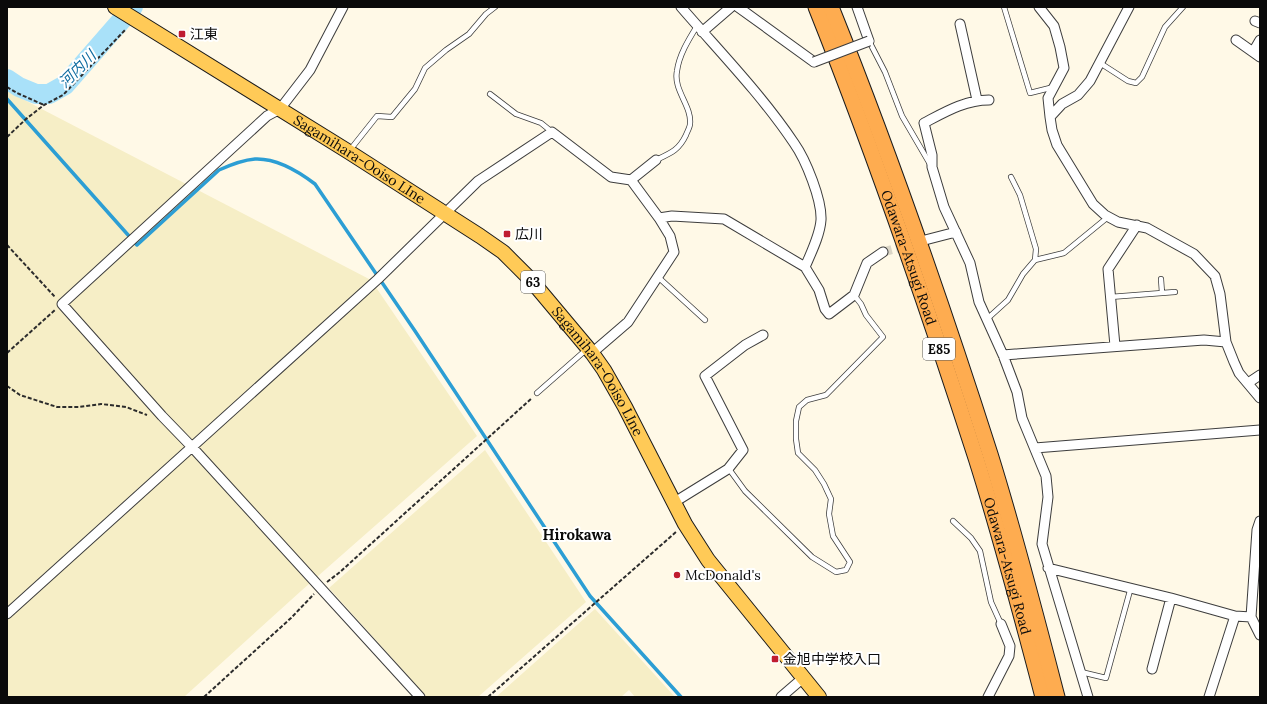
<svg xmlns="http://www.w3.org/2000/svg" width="1267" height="704" font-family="Lora,'Noto Sans JP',serif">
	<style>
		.farmland { fill: #f6eec6 }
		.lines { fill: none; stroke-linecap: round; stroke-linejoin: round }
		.stream { stroke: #2c9ed4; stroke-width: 3.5 }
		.river { stroke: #a9e1f9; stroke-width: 20 }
		.minor-tunnel { stroke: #dad5c6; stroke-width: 9; stroke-dasharray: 9 4.5; stroke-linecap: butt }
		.service-casing { stroke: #3d3d3d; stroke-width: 6 }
		.minor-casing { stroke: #3d3d3d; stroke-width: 11 }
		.primary-casing { stroke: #1b1b1b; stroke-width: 16 }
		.trunk-casing { stroke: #1b1b1b; stroke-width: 17 }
		.path { stroke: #2c2c2c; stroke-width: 2; stroke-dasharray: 4 2; stroke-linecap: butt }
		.service { stroke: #fff; stroke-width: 4.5 }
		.minor { stroke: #fff; stroke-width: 9 }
		.primary { stroke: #ffca57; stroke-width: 14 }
		.trunk { stroke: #feac50; stroke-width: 15 }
		.minor-bridge-casing { stroke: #3d3d3d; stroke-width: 11; stroke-linecap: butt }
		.minor-bridge { stroke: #fff; stroke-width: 9 }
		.poi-dot { fill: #c01c30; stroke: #fff; stroke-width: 1.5 }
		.labels { text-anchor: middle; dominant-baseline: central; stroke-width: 4; stroke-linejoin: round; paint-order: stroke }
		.shield { fill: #fff; stroke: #545454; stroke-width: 1 }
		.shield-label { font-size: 13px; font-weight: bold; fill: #0a0a0a }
		.poi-label { font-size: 14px; fill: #0a0a0a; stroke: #fff; text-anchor: start }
		.street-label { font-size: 14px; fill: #0a0a0a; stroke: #fff }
		.water-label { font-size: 15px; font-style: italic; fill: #0f6ca0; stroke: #fff }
		.neighbourhood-label { font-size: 15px; font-weight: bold; fill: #0a0a0a; stroke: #fff }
	</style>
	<rect width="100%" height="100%" fill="#fff9e7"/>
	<path class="farmland" d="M7,91L371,280L477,436L301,591L184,697H7Z
		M485,450L586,602L478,697H427L329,588Z
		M595,609L675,697H635L629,690L621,697H496Z"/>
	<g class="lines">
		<path class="stream" d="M7,99L137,245L219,170C230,165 243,160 255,159C277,158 298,171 315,184L415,331L590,596L681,697"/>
		<path class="river" d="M7,79L19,87L36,94H49L65,85L133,7"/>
		<path class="minor-tunnel" d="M883,252L909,245"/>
		<defs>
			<path id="service" d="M1004,7L1030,93L1054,87
				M869,41L885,72L902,116L930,164
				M1100,63L1128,81L1136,83L1142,77L1165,27L1183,7
				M490,94L516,114L541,123L552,132
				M350,150L377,116L392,117L415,89L425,68L446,50L469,34L486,14L495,7
				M656,160C671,153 679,150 686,135C687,132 690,127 690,124C692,106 673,90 677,71C679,55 689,39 697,26
				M1035,260L1064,253L1108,217
				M658,277L705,320
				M1161,279L1162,293
				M1110,297L1175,292
				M987,319L1008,300L1023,274L1035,260L1036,249L1020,195L1011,177
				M537,393L587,349
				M729,469L745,491L812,557L836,572L846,570L850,562L833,536L829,514L831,499L824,484L815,470L798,453L796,439V421L799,407L807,400L826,395L883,337L866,315L861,304L854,295
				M953,521L971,538L980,551L991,602L1001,624
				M1081,672L1106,678L1131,587"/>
			<path id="minor" d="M343,7L310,70L280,109L267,116L62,304L162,416L192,447L420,697
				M681,7C719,51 761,94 794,143C806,160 822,200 821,220C820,235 811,253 805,267
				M738,7L814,62
				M857,7L869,41
				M1039,7L1054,26L1060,47L1064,68L1048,98L1050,117
				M1129,7L1090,81L1078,95L1062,104L1050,117L1052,130L1057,145L1093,204L1105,215L1118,222L1147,228L1194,254L1215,276L1220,294L1226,342L1234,362L1239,373L1260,398
				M1255,21L1260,23
				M960,24L977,100
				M702,32L731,7
				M1236,40L1260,57
				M1253,52L1260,40
				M989,100C965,100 945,112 924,123L932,155V167L944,207L970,263L979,302L1003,355L1017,392L1022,418L1046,476L1048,497L1042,544L1088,697
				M631,180L656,160
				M659,218L672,216L724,219L805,267L819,290L825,309L829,314L854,295L867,263L883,252
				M925,240L956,232
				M1115,346L1108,269L1137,225
				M1003,355L1204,340L1226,342
				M1248,383L1260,375
				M1035,448L1260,430
				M673,503L728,469L743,450L705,376L745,345L763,335
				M1260,521L1257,530L1251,617L1260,635
				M1048,568L1171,598L1235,616L1251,617
				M7,614L378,279L478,181L552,132L611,177L631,180L659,218L670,236L674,252L628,322L592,353
				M1152,669L1171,598
				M781,697L803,678
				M988,697L1009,656L1010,646L1001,624
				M1209,697L1235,616"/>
			<g id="primary">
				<path id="s1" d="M115,7L349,152L480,236L503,252L530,279L592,353L604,370L625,407L685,524L708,560L819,697"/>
			</g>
			<g id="trunk">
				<path id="s2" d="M816,7C875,155 927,306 976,458C1001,537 1022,617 1043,697"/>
				<path d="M831,7C890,154 942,304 990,454C1015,534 1036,616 1057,697"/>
			</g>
		</defs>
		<use href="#service" class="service-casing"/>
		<use href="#minor" class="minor-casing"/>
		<use href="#primary" class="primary-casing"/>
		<use href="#trunk" class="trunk-casing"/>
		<path class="path" d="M7,87L17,93L44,105
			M7,137L26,119L44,105L63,95L126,29
			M7,245L55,297
			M7,353L55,310
			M7,386L20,395L57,407H79L101,404L126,407L147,415
			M327,582L340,572L532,398
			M204,697L291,618L314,594
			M488,697L676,532"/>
		<use href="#service" class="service"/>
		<use href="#minor" class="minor"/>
		<use href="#primary" class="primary"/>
		<use href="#trunk" class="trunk"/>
		<defs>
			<path id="minor-bridge" d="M814,62L869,41"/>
		</defs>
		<use href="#minor-bridge" class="minor-bridge-casing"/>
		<use href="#minor-bridge" class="minor-bridge"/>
	</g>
	<g class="poi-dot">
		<rect x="178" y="30" width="8" height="8" rx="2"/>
		<rect x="503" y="230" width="8" height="8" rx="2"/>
		<circle cx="677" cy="575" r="4"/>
		<rect x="771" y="655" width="8" height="8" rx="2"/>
	</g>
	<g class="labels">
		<g class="shield">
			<rect x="521" y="271" width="24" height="22" rx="3"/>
			<rect x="923" y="338" width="32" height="22" rx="3"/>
		</g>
		<g class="shield-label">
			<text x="533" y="282">63</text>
			<text x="939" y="349">E85</text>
		</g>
		<g class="poi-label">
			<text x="190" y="34">江東</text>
			<text x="515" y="234">広川</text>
			<text x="685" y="575">McDonald's</text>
			<text x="783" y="659">金旭中学校入口</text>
		</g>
		<g class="street-label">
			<text stroke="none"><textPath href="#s1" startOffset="288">Sagamihara-Ooiso LIne</textPath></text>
			<text stroke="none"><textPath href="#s2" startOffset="267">Odawara-Atsugi Road</textPath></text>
			<text stroke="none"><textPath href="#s1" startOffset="612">Sagamihara-Ooiso LIne</textPath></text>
			<text stroke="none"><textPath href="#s2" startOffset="591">Odawara-Atsugi Road</textPath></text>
		</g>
		<g class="water-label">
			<text transform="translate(77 69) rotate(-45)">河内川</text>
		</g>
		<g class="neighbourhood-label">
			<text x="577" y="534">Hirokawa</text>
		</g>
	</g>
	<rect width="1267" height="704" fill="none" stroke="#0a0a0a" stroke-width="16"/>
</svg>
